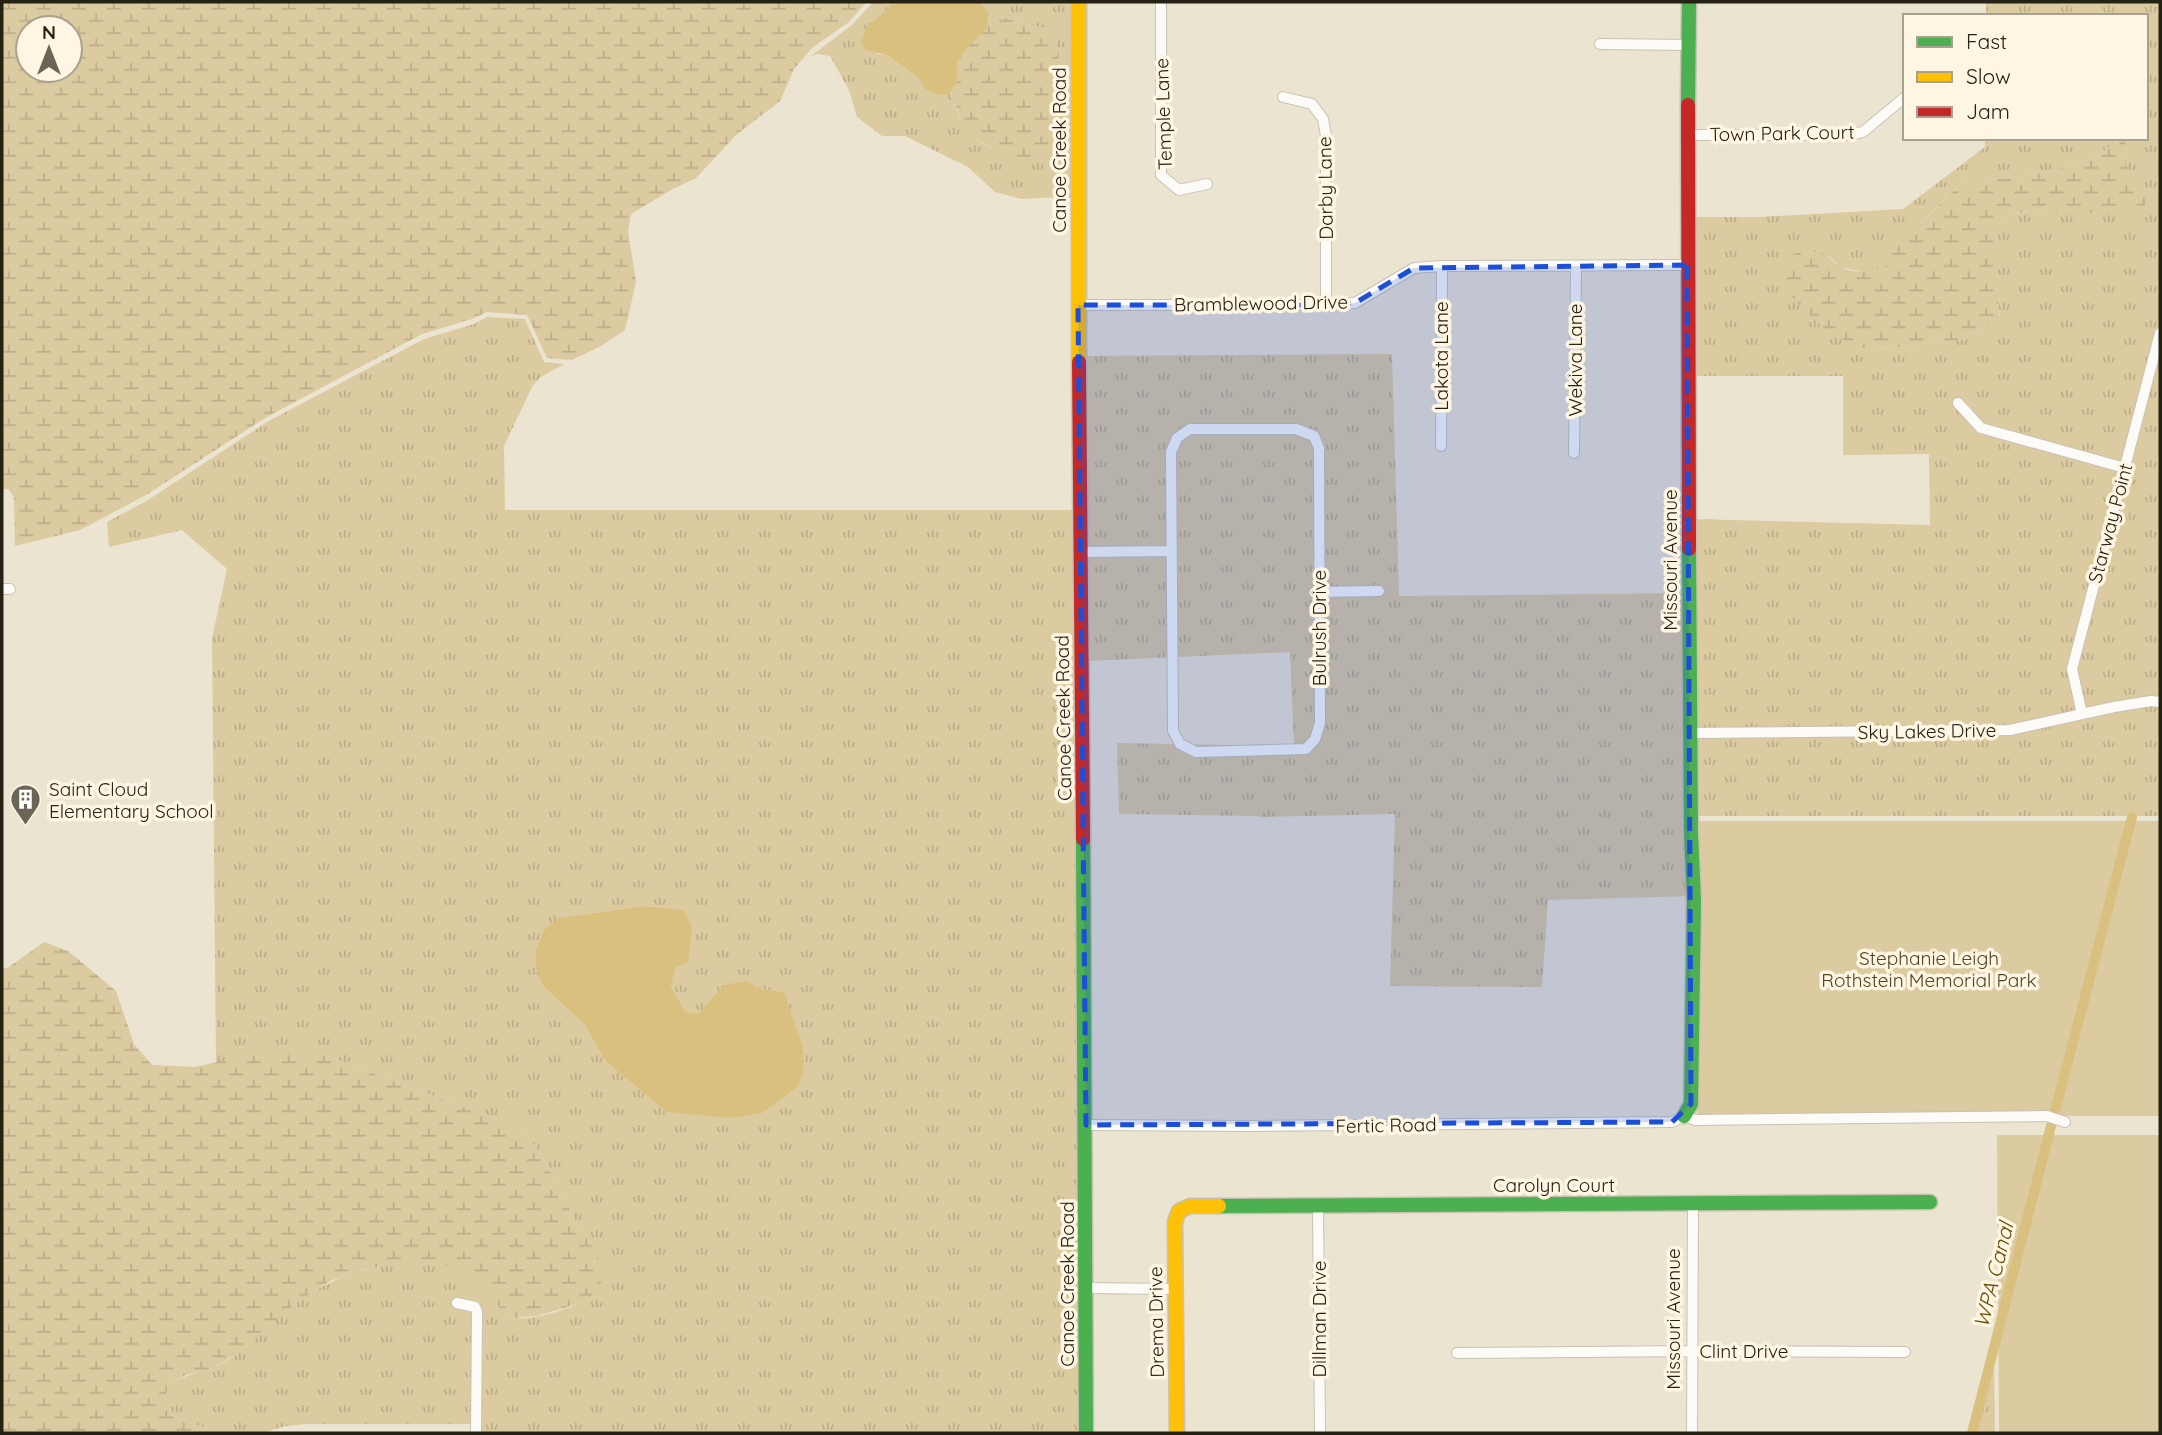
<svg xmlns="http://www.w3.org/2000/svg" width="2162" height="1435" font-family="Quicksand,sans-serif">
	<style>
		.grass { fill: url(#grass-tufts); fill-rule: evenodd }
		.wetland { fill: url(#wetland-marsh); fill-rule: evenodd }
		.park { fill: #dccaa0 }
		.water { fill: #dac07e }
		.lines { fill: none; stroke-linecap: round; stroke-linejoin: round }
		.canal { stroke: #dac07e; stroke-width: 10 }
		.street-casing { stroke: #c7c2b3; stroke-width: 12 }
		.fast-casing { stroke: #c7c2b3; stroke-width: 17 }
		.slow-casing { stroke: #c7c2b3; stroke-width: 17 }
		.jam-casing { stroke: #c7c2b3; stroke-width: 17 }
		.street { stroke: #fcfbf8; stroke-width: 10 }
		.fast { stroke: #4caf50; stroke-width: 14 }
		.slow { stroke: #ffc107; stroke-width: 14 }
		.jam { stroke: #c62828; stroke-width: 14 }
		.marked { fill: #1d4ed8; fill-opacity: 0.2; stroke: #1d4ed8; stroke-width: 5; stroke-dasharray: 14 9; stroke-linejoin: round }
		.labels { text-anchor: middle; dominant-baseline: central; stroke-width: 7; stroke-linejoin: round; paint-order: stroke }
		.street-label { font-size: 19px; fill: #262115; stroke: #fef6e2 }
		.poi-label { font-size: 19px; fill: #262115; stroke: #fef6e2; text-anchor: start }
		.park-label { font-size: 19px; fill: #52441f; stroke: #fef6e2 }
		.water-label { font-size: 21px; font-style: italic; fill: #654e07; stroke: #fef6e2 }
	</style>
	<defs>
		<pattern id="grass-tufts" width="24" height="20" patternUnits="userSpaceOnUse" patternTransform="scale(1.75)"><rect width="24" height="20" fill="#dccaa0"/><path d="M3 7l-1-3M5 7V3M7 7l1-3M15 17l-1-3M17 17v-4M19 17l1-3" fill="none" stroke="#bdad89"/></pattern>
		<pattern id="wetland-marsh" width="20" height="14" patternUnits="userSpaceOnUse" patternTransform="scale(1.75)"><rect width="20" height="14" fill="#dccaa0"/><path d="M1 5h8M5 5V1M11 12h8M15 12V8" fill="none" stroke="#bdad89"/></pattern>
	</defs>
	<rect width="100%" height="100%" fill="#ebe4d1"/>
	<path class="grass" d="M873,2H895L889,8L877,54L887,55L919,78L949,94L950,93C956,103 957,115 963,124C976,146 1003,153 1026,159L1050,29C1029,26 1010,17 989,15L980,2H1074L1073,199L1059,197L1022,199L995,192L968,167L905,136H882L857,117L849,90L830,56L818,54L811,56L852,25Z
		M1986,2H2160V816H1698L1693,896L1548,900L1542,987L1390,986L1395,814L1259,817L1258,816L1119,814L1117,743L1294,746L1290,652L1087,661L1084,356L1392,354L1399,596L1693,593V519L1930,525L1929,454L1843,455V376H1693L1694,217H1758L1903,209L1985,147V138H2125L2088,160L2063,168L2019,177L1961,183L1912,231L1889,265L1874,271H1859L1840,267L1828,255L1863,348L1900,347L1961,340L2000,319L1997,283V229L2010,213L2051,211L2154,192L2144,189L2126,165L2125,138H2146V16H1986Z
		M487,317L525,319L544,362L564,364L541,377L533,385L504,446L505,510H1075L1081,1125V1433H475L473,1425L470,1424H306L286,1426L262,1433H205L206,1428L177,1419L165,1400L168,1384C190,1373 216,1369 236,1355C246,1348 254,1337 263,1329C316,1284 356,1262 427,1263C435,1263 446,1263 453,1265C466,1268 480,1280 488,1289C497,1301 500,1316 517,1318C539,1320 564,1309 584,1302L594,1248L574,1218L544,1160L523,1129L318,1053H275L216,1063L212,638L227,569L182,530L109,547L107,522L148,500L267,422L424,339L474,324ZM644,906L684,910L671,987L686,1012L698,1014L709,1002L747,981L761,989L784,992L798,1087L762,1113L667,1112L606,1062L584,1024L544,987L559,918Z
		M1994,1359L1995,1433H1975Z"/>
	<path class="wetland" d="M2,2H866L849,22L812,48L794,69L780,101L736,135L696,178L671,190L631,214L628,231L636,282L625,330L601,346L572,360L547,358L527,315L487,312L472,319L422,334L265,418L146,495L80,530L15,546L14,497L8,489H2ZM28,28H70V70H28Z
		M989,15C1010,17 1029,26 1050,29L1058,46L1065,145C1062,149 1058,153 1053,156C1033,169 984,148 968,132C958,121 958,105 950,93C962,76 952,74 958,61C965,42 983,40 989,15Z
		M2125,138L2126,165L2144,189L2154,192V194L2144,206L2112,214L2051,211L2010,213L1997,229V283L2000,319L1961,340L1900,347L1863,348L1831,334L1804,310L1785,289L1783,268L1791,255C1797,253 1806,250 1812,251C1831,253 1829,261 1841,267C1856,275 1874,271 1889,265L1894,246L1928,216L1961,183L2019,177L2063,168L2088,160Z
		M44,942L68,951L116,991L134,1044L152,1065L195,1067L230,1059L275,1053H318L523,1129L544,1160L574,1218L594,1248L604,1273L599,1289L584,1302L537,1316L515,1318L503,1313L487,1289L472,1275L454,1265L404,1264L365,1269L330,1281L297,1302L236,1355L207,1370L186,1375L168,1384L165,1400L177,1419L207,1428L205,1433H2V969L9,967Z"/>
	<path class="park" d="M1698,821H2160V1116H1697Z
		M1997,1135H2160V1433H1999Z"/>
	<path class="water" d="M895,2H980L989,14L986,29L966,49L957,62V83L949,94L940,95L925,89L919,78L887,55L865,50L861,42L866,28Z
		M644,906L684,910L692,928L688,962L675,968L671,987L686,1012L698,1014L724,985L747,981L761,989L784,992L803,1048V1071L798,1087L762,1113L731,1118L667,1112L606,1062L584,1024L544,987L536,968V951L544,930L559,918Z"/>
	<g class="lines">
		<path class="canal" d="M2055,1111L2132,817
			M1972,1433L2051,1126"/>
		<defs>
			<path id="street" d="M1161,2V175L1179,190L1207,184
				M1600,44L1690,45
				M1283,97L1312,104L1323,119L1326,136V305
				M1689,135H1847L1863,132L1905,97
				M1078,305H1326L1355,303L1414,268L1442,266L1687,265
				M1958,403L1981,428L2125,468
				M1190,429H1296L1314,436L1319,448L1320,723L1315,739L1306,749L1196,752L1180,744L1173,731L1171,452L1177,438Z
				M1441,446L1442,266
				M1574,453L1576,267
				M1080,552L1172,551
				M2,589H10
				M1319,592L1379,591
				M2082,714L2072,669L2160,333
				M1690,733L2010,730L2114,707L2151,701L2160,702
				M1086,1125L1250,1126L1672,1122L1684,1116L1695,1120L2047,1116L2065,1122
				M1318,1205L1320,1433
				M1085,1288L1174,1289
				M457,1303L475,1307L477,1312L476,1433
				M1457,1353L1691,1351L1905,1352
				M1692,1433L1693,1205"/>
			<path id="fast" d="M1688,105L1689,2
				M1083,839L1086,1433
				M1684,1116L1691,1104L1694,901L1691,833L1689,549
				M1219,1206L1930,1202"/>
			<path id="slow" d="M1079,362V2
				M1177,1433L1175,1222L1179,1211L1190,1206H1219"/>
			<path id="jam" d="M1688,105L1689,549
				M1079,362L1083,839"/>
		</defs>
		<use href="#street" class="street-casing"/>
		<use href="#fast" class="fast-casing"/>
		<use href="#slow" class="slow-casing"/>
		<use href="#jam" class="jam-casing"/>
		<use href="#street" class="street"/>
		<use href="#fast" class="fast"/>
		<use href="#slow" class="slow"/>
		<use href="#jam" class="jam"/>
	</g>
	<path class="marked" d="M1687,265L1691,1104L1672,1122L1086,1125L1078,305H1326L1355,303L1414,268Z"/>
	<defs>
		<symbol id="building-pin" viewBox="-11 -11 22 30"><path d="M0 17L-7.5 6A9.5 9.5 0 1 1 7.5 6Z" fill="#6b6557" stroke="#fef6e2"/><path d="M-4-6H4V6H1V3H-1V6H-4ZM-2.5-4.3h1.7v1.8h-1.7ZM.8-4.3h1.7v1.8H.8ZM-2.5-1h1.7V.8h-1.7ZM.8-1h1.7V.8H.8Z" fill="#fff"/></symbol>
	</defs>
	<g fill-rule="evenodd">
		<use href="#building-pin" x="8" y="782" width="35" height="47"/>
	</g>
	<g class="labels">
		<g class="street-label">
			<text transform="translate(1163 114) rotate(-92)">Temple Lane</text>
			<text transform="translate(1782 133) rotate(-1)">Town Park Court</text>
			<text transform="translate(1059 150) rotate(-90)">Canoe Creek Road</text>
			<text transform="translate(1325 188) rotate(-91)">Darby Lane</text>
			<text transform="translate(1261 303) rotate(-1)">Bramblewood Drive</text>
			<text transform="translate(1441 356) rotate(-90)">Lakota Lane</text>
			<text transform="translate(1575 360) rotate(-90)">Wekiva Lane</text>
			<text transform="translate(2110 523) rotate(-75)">Starway Point</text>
			<text transform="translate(1670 560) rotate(-90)">Missouri Avenue</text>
			<text transform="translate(1319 628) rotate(-90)">Bulrush Drive</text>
			<text transform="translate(1063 718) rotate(-91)">Canoe Creek Road</text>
			<text transform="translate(1927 731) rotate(-1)">Sky Lakes Drive</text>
			<text transform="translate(1386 1125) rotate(-1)">Fertic Road</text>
			<text x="1554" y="1185">Carolyn Court</text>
			<text transform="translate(1067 1284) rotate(-90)">Canoe Creek Road</text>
			<text transform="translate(1319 1319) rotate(-90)">Dillman Drive</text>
			<text transform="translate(1673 1319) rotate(-90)">Missouri Avenue</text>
			<text transform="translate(1156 1322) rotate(-91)">Drema Drive</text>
			<text x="1744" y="1351">Clint Drive</text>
		</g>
		<g class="poi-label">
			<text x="49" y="789">Saint Cloud<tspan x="49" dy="22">Elementary School</tspan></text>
		</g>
		<g class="park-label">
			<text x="1929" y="958">Stephanie Leigh<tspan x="1929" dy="22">Rothstein Memorial Park</tspan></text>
		</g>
		<g class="water-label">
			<text transform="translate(1993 1275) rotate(-76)">WPA Canal</text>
		</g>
	</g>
	<rect width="2162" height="1435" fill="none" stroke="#262115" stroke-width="7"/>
	<rect x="1903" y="14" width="245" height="126" fill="#fef6e2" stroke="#a8a190" stroke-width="2"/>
	<rect x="1917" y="37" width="35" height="10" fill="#4caf50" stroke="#a8a190" stroke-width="2"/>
	<text x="1966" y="49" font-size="21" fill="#262115">Fast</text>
	<rect x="1917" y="72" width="35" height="10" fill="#ffc107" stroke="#a8a190" stroke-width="2"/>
	<text x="1966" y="84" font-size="21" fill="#262115">Slow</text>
	<rect x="1917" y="107" width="35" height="10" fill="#c62828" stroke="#a8a190" stroke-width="2"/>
	<text x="1966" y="119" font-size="21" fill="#262115">Jam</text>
	<g transform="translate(49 49)"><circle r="33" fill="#fef6e2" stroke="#a8a190" stroke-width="2"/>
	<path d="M0-5L12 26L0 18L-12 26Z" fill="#6b6557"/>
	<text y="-10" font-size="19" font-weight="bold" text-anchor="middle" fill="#262115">N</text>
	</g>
</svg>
